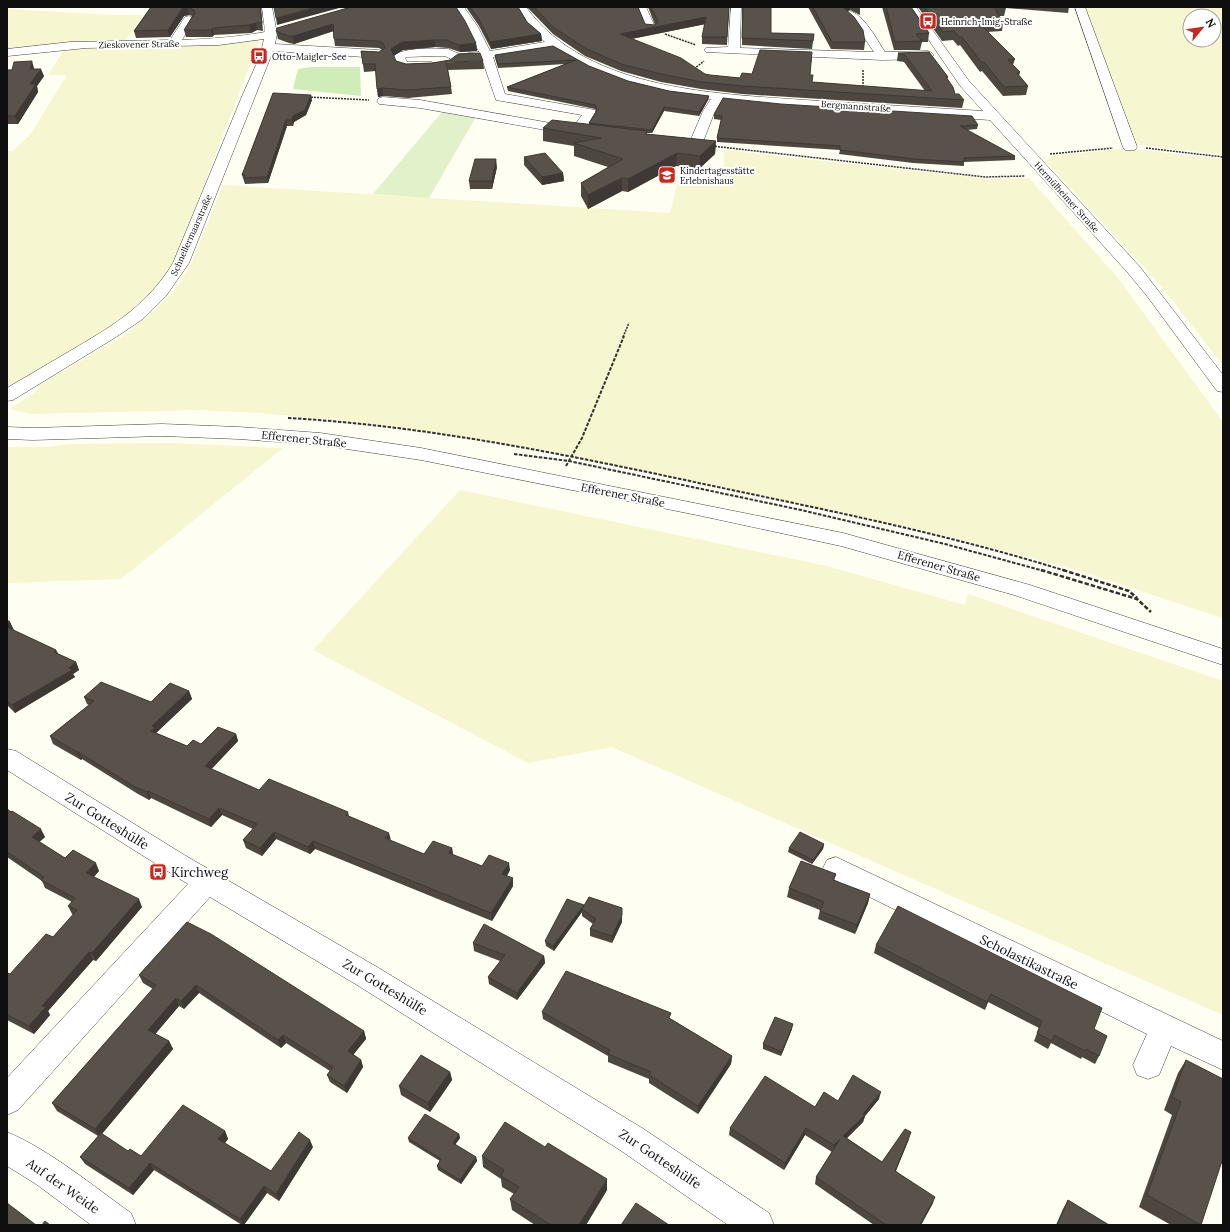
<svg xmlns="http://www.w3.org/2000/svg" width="1230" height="1232" font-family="Lora,serif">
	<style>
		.farmland { fill: #f6f6d0; fill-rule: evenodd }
		.green { fill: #cfecb9 }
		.pitch { fill: #e1f2cb }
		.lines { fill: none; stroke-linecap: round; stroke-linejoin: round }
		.minor-casing { stroke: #424242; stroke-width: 1 }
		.path-far2 { stroke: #313131; stroke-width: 1.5; stroke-dasharray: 2 1; stroke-linecap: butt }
		.path-far1 { stroke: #313131; stroke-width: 2; stroke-dasharray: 3.5 1.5; stroke-linecap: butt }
		.path { stroke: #313131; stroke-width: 2.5; stroke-dasharray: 4.5 2; stroke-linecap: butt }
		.minor { fill: #fff; fill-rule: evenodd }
		.wall { fill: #4d4740 }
		.shaded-wall { fill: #3e3934 }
		.building { fill: #59524b; stroke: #3e3934 }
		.labels { text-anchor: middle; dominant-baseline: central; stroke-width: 4; stroke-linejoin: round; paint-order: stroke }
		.far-poi-label { font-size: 9px; fill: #0f0f0f; stroke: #fff; text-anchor: start }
		.far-street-label { font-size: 9px; fill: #0f0f0f; stroke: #fff }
		.street-label { font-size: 11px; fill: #0f0f0f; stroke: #fff }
		.near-street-label { font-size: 13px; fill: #0f0f0f; stroke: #fff }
		.near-poi-label { font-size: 13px; fill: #0f0f0f; stroke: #fff; text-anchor: start }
	</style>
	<rect width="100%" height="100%" fill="#fffef2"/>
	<path class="farmland" d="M1084,7H1223V155L1134,144ZM1190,16H1214V40H1190Z
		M7,9L113,15H143L125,42L46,45L7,50Z
		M260,39L174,262L153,293L117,326L7,390V151H13L30,135L67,75H48L66,47Z
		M1120,149L1141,150L1223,159V365L1156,280L1046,162L1051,156Z
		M724,150L989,179L1029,178L1118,278L1223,422V618L1080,571L943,535L849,514L550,451L367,423L261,413L197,410L30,414L10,409L39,389V385L122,337L154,311L177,288L191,264L223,185L670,213L677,184L724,186Z
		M167,443L283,448L121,579L7,583V447H48L70,444Z
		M460,490L827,566L965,605L968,594L1223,681V1015L612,747L528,763L313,650Z"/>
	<path class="green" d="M311,67H360L361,96L293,89L298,69Z"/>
	<path class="pitch" d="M442,112L476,117L429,198L373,194Z"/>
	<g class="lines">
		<defs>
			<path id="minor" d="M262,7H272L277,34L275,44L379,50L383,52L385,54L383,56L379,58L273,51L189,263L166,296L143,319L116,337L13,400L7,401V388C30,375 52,361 75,348C116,324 148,304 173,263L243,94L260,56L264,39L219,45L86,48L8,56L7,49L70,42L170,40L185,17L189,16L195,19L182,40C210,39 238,37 265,32Z
				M453,7H464L478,27L490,51L545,42L529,28L515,7H526C588,93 724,94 820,101C874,104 929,108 983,111L961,87L906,7H916L969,81L1140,267L1223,375V392L1217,391L1147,296L1128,273L990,120L781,106L722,100L715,111L701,147C690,149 676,146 665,144L663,141L665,138L670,137L691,139L703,111L711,99L684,97L612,77L588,68L553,48L493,57L505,94L595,110L596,113L582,134L574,135L420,108L379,104L377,101L379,98L383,97L420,100L573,127L582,115L496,100L482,59L455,61L445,56H436L407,57L405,58L407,62H432L434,65L432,68C422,70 407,71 398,68L393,57C400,47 436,48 448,49C451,50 454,52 457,53C463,55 472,52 479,52L467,27Z
				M636,7H646L656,29L654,31H646Z
				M731,7H741L740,48L874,52L854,23L843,14L849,11C864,14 877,40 885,52L928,51L932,53L934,55L932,57L928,59L882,60L706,52L704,50L706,48L728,47Z
				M1075,7H1085L1137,147L1135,150H1125L1123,147Z
				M162,424L239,427L320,433L421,448L843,533L1030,585L1223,649V665L1014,595L841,546L697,515L421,460L320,445L239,439L162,436L33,440L7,439V427L33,428Z
				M7,749L16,751L186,856L377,967L642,1128L769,1213L774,1225H728L620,1150L357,985L210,897L18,1110L7,1115V1078L188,884L7,770Z
				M836,857L1223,1041V1070L1171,1046L1159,1075L1148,1079L1137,1075L1133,1065L1147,1034L827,876L823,868L827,860Z
				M7,1132C50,1150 93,1186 131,1213L136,1225H91L36,1184L7,1166Z"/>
		</defs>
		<use href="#minor" class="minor-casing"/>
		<path class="path-far2" d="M665,34L696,45
			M694,69L704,61
			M863,70V86
			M308,97L369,100
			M712,146L985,177L1025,176
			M1146,148L1223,157
			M1050,154L1113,148
			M623,337L629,323"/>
		<path class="path-far1" d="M288,418C431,426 573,456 713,486C831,511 951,535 1066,571
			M514,454L569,461L801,510L945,544L1044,571
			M566,466L582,438L624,336"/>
		<path class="path" d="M1041,570L1137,599L1151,612
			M1063,570L1129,591L1137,598"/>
		<use href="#minor" class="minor"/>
	</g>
	<path class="wall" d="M151,7H261L263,31L257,30L251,33L214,35L212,37H186L184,30L192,16L189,15L184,16L170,37L136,38L134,31Z
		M351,7L476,43L477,51L460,52L448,48L435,47L403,50L393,56L396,61L406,64L483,61L484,69L448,70L451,87L452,94L408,98L383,96L378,97L376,71L364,72L361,51L379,52L382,50L379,48L335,46L333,31L294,44L289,43L278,39L276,31Z
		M466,7H518L527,22L541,34L542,41L491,49L479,26Z
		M527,7H638L645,24L655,25L648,7H729L727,45L702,44V37L705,24L632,39L705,74L710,75L740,78L752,74L810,75L812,82L925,91L904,62L897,61L898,53L929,52L948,77L947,79L955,94L964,100L962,108L742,94L701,89L661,82L621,71L585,56L553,34Z
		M742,7L771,33L814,34L812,49L742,45Z
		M808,7H860V15L850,10L847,11L865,42L864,50L831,49Z
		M882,7H911L929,33L928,42H922L920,50H894Z
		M918,7H1069L1068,13L1006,8L1004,16H999L1003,23L1002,31L987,32L1015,59L1013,65L1020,72L1019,76L1028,86L1026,95L1003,96L982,71L980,72L960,45L958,46L953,40L942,41Z
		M553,46L589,66L628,81L669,91L709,96L708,100L699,116L664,111L652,133H647V134L716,141L715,154L699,169L676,166L628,192L622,191L588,209L581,196V183L608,167L574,156V146L543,141V128L589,124V123L596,111L595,109L508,91L507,87L565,64L498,68L495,58V55Z
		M34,68V69L44,76L37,86L38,92L18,124H7V70Z
		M273,93L312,100L306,115L294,122L293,126H287L268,183L245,184L242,175Z
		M714,115L978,125L977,129L967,130L1015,156V160L964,162V166L913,163L839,154L840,150L717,142V138L721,120L714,119Z
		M524,157L563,173L564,181L542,185L524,165Z
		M497,167L492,189H470L469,181Z
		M7,620L10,622L13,630L56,650L58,654L76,662L79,670L73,674L75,677L15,713L7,705Z
		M189,691L192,699L156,733L187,746L201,744L236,734L238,741L211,769L259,790L348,812L349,816L391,841L424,854L452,848L453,855L482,866L510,870L507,876L513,886L492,921L315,849L310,854L276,839L262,856L246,848L243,840L253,829L222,815L211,827L151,798L149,800L138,794L82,759L81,760L53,744L50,736L89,705L87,704L84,697L151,702Z
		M7,809L45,837L39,842L65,858L99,871L94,877L142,907L96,961L93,960L48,1011L50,1015L34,1034L7,1020V973L10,974L53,937L73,915L72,914L68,906L72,902L45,888L42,881L7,857Z
		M824,844L823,849L812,864L788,852L789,848Z
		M836,874L834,881L870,894L868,903L855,934L818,919L820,910L787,897L789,888Z
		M584,906L622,922L612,943L590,936V929L593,924L582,916V912L554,951L546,946L545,941Z
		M187,922L364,1031L366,1039L353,1054L361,1060L363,1067L347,1093L330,1082L327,1075L330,1071L286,1043L281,1048L199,993L184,1009L179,1006L155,1034L169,1041L173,1049L102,1134L128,1151L141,1156L225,1131L228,1139L225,1143L271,1171L313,1147L279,1201L267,1193L244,1225H242L154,1170L133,1195L85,1164L80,1157L98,1136L57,1111L52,1103L153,989L143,983L139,975Z
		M473,943L544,956L545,963L517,1000L489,984L488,977L500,961L474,951Z
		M876,945L1094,1029L1099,1056L1095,1064L1082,1057L1081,1059L1051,1043L1048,1049L1034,1041L1039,1028L988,1002L985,1010L874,953Z
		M542,1012L671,1019L732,1056L731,1064L698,1114L649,1083V1079L608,1062V1056L543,1019Z
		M792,1029L781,1056L763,1049V1044Z
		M1186,1060L1201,1225H1171L1139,1207L1172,1115L1164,1110L1178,1073Z
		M450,1072L452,1080L430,1112L401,1095L399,1086Z
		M879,1099L865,1116L863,1122L847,1138L882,1162L909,1139L896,1171L933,1203L921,1225H874L815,1184L816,1177L832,1152L805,1135L784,1170L729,1135L730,1128L815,1107Z
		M459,1134L460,1138L455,1145L476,1157L477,1161L461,1184L438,1170L437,1166L440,1161L409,1142L408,1138Z
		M482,1156L607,1190L586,1225H535L512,1210L510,1199L514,1194L502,1187L501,1179L483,1167Z
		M1068,1200L1109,1225H1056L1063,1209Z"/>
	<path class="shaded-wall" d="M187,7L189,15L184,16L170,37L168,30L182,9Z
		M316,7H343L277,25L276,18Z
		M842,7H850V10L842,14Z
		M706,17V24L620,41V34Z
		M256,23L257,30L251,33L249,25Z
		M333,24L334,31L294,44L293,36Z
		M213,28L214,35L212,37L211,30Z
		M541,34L542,41L491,49L490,42Z
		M435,40V47L403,50L392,57L391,49L402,42Z
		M476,43L477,51L460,52L459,45Z
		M32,61L34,68L32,77L30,69Z
		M41,69L44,76L37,86L38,92L18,124L15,116L30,84Z
		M382,88L383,96L378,97L377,89Z
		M311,95L312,100L306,115L294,122L293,126L292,120L293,116Z
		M709,96L708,100L699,116V112Z
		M664,107V111L652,133V130Z
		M286,120L287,126L268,183L267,177Z
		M716,141L715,154L699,169L700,156Z
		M677,153L676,166L628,192V179Z
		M496,159L497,167L492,189V181Z
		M563,173L564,181L542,185V177Z
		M622,178V191L588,209V195Z
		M10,622L14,630L9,634L7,630V625Z
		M56,650L60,657L54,652Z
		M76,662L79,670L73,674L75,677L15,713L12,705L69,668Z
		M189,691L192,699L156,733L151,731L152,726Z
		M236,734L238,741L207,774L205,766Z
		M77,752H78L82,759L81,760Z
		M148,791L151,798L149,800L147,792Z
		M219,808L222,815L211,827L209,819Z
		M41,829L45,837L36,845L32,837Z
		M274,832L276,839L262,856L260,848Z
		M389,833L391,840L385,838Z
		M313,841L315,849L310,854L308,847Z
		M824,844L823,849L812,864L813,860Z
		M452,848L453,856L449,853Z
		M96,863L99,871L90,881L86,873Z
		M509,863L510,870L503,882L502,874Z
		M513,878V886L492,921L491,913Z
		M870,894L868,903L855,934L857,925Z
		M139,899L142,907L96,961L92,953Z
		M584,905V910L582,909V912L554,951L553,946Z
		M622,915V922L612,943V936Z
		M89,952L93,960L48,1011L50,1015L34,1034L29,1026L42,1006Z
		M544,956L545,963L517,1000V993Z
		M196,985L199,993L184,1009L181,1001Z
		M991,994L985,1010L987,1002Z
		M176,998L179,1006L152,1038L148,1030Z
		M793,1024L792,1029L781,1056L782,1052Z
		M364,1031L366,1039L350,1059L348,1051Z
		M283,1035L286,1043L281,1048L278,1040Z
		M169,1041L173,1049L99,1137L95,1129Z
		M732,1056L731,1064L698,1114V1106Z
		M361,1060L363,1067L347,1093L344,1086Z
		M450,1072L452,1080L430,1112L428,1103Z
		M881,1092L879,1099L865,1116L863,1122L842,1143L843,1136Z
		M806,1128L805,1135L784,1170L785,1163Z
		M225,1131L228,1139L222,1146L218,1139Z
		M911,1132L909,1139L893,1177L895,1171Z
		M459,1134L460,1138L453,1147V1143Z
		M840,1139L833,1152L834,1145Z
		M310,1140L313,1147L279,1201L276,1194Z
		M476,1157L477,1161L461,1184L460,1180Z
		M150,1163L154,1170L133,1195L129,1188Z
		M607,1179V1190L586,1225H579Z
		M264,1186L267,1193L244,1225H243L240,1219Z
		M935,1197L933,1203L921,1225H920Z"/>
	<path class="building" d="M151,7H260L262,23H256L249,25L213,28L211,30H184L195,13L194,10L187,7L182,9L168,30L134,31Z
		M274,7H316L276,18Z
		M351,7H456L465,21L476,43L459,45L447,40H435L402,42L391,49L396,61L406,64L432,63L450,60L458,54L480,53L483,61L446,62L451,87L407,90L382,88L377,89L375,64H363L361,51L379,52L385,48L383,43L378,41L334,39L333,24L293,36H288L276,31L277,28Z
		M470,7H518L527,22L541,34L490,42L479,19Z
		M534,7H638L645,24L655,25L658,21L651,7H729L727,37H702L706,17L620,34L681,58L705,74L710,75L740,78L742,73L752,74L760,50L812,52L810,75H813L812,82L932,91L905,55L898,53L929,52L948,77H946L953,87L955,94H959L964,100L743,86L702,82L661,74L621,64L585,48L553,27Z
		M743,7H771V33L814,34L813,41L742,38Z
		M813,7H843L854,17L863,30L865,42H832Z
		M886,7H911L929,33L916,34L922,41L895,42Z
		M925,7H1005L1006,8L994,7L1003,23H979L1015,59L1008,60L1020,72L1017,73L1028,86L1004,87L984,62L982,63L962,37H959L954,31L943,32Z
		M553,46L589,66L628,81L669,91L709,96L699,112L664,107L652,130L589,123L597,110L595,105L507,87L576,60L498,64L495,55Z
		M32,61L30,69H41L30,84H36L15,116H7V70H12L14,62Z
		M273,93L311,95L305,110L293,116L292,120H286L267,177L244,178L245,175H242Z
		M723,98L781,104L972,116L978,125L960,126L1015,156L964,158V162L914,159L840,150V146L717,138L722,116L714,115Z
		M552,120L647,131L646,134L716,141L700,156L677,153L628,179L622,178L588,195L581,183L623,159L574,143L601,138L543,128Z
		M545,153L563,173L542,177L524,157Z
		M475,159H496L492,181H469Z
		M7,620L10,622L7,625Z
		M7,627L56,650L54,652L76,662L69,668L72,670L12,705L7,701Z
		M101,682L151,702L170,683L189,691L152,726L155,728L151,731L187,746L193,740L201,744L218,727L236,734L205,766L259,790L269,779L348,812L346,815L389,833L385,838L424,854L433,841L452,848L449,853L482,866L489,855L509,863L502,874L513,878L491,913L313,841L308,847L274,832L260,848L243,840L257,824L219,808L209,819L148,791L147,792L135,787L78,752H77L50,736L94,701L84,697Z
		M7,809L11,812L12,811L41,829L32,837L65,858L73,850L96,863L86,873L139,899L92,953L89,952L42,1006L46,1007L29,1026L7,1015V973L10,974L46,934L53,937L77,910L68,906L75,898L41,880L44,877L7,852Z
		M800,832L824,844L813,860L789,848Z
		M801,861L836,874L833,880L870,894L857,925L820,911L824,902L789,888Z
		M589,897L622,908V915L612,936L590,929L596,919L582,909Z
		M567,899L584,905L553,946L545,941Z
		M898,906L1102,1008L1094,1029L1107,1036L1099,1056L1086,1049L1085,1051L1054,1035L1052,1041L1037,1033L1042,1021L991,994L987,1002L876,945Z
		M187,922L211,934L364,1031L348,1051L361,1060L344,1086L327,1075L333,1067L283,1035L278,1040L196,985L181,1001L176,998L148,1030L169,1041L95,1129L52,1103L156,985L139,975Z
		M484,924L544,956L517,993L488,977L505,955L473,943Z
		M566,971L671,1013L669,1018L732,1056L698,1106L649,1075L651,1072L608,1054L610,1050L542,1012Z
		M775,1017L793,1024L782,1052L763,1044Z
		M421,1055L450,1072L428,1103L399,1086Z
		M1186,1060L1223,1079V1158L1201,1225L1147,1195L1181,1102L1172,1097Z
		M853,1075L881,1092L863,1114L865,1115L843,1136L882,1162L905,1129L911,1132L895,1171L935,1197L920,1225H886L816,1177L840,1139L834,1145L806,1128L785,1163L730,1128L765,1076L815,1107L824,1092L838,1101Z
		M183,1105L225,1131L218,1139L271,1171L299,1132L310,1140L276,1194L264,1186L240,1219L150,1163L129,1188L80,1157L101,1133L128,1151L130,1149L141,1156Z
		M425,1114L459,1134L453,1143L476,1157L460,1180L437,1166L441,1159L408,1138Z
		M505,1122L545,1147L548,1143L607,1179L579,1225H551L510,1199L519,1187L501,1176L504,1170L482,1156Z
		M1068,1200L1109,1225H1057Z
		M7,1203L36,1225H7Z
		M636,1203L669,1225H621Z
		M45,1221L50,1225H42Z"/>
	<defs>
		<symbol id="bus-square" viewBox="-11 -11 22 22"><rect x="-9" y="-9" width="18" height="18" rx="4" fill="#c62821" stroke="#fff"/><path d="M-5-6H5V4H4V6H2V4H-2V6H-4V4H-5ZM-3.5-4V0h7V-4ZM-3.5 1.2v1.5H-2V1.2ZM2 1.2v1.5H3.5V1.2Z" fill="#fff"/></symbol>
		<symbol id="school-square" viewBox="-11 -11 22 22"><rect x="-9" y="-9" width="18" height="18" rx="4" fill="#c62821" stroke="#fff"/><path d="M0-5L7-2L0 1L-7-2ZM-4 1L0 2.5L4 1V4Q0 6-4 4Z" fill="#fff"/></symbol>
	</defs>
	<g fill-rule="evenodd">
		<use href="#bus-square" x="918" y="11" width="20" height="20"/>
		<use href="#bus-square" x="249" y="46" width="20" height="20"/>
		<use href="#school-square" x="657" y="165" width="20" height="20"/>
		<use href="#bus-square" x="148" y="862" width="20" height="20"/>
	</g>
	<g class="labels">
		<g class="far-poi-label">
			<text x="941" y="21">Heinrich-Imig-Straße</text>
			<text x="272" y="56">Otto-Maigler-See</text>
			<text x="680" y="170">Kindertagesstätte<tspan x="680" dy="10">Erlebnishaus</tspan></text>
		</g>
		<g class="far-street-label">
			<text transform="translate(139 44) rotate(-1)">Zieskovener Straße</text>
			<text transform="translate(856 106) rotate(4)">Bergmannstraße</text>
			<text transform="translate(1067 197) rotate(48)">Hermülheimer Straße</text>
			<text transform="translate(191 235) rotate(-66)">Schnellermaarstraße</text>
		</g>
		<g class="street-label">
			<text transform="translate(304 439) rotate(6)">Efferener Straße</text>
			<text transform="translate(623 495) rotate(11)">Efferener Straße</text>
			<text transform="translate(939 566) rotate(16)">Efferener Straße</text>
		</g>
		<g class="near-street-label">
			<text transform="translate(107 821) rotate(32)">Zur Gotteshülfe</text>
			<text transform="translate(1029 962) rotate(26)">Scholastikastraße</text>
			<text transform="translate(385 987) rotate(31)">Zur Gotteshülfe</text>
			<text transform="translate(660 1159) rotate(34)">Zur Gotteshülfe</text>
			<text transform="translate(63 1186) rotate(35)">Auf der Weide</text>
		</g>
		<g class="near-poi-label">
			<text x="171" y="872">Kirchweg</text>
		</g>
	</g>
	<rect width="1230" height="1232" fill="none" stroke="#0f0f0f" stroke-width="16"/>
	<g transform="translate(1202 28) rotate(61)"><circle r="19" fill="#ffffff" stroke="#9f9f9f"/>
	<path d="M0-3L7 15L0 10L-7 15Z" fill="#c62821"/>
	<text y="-6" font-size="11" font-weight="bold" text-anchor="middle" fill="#0f0f0f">N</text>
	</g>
</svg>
